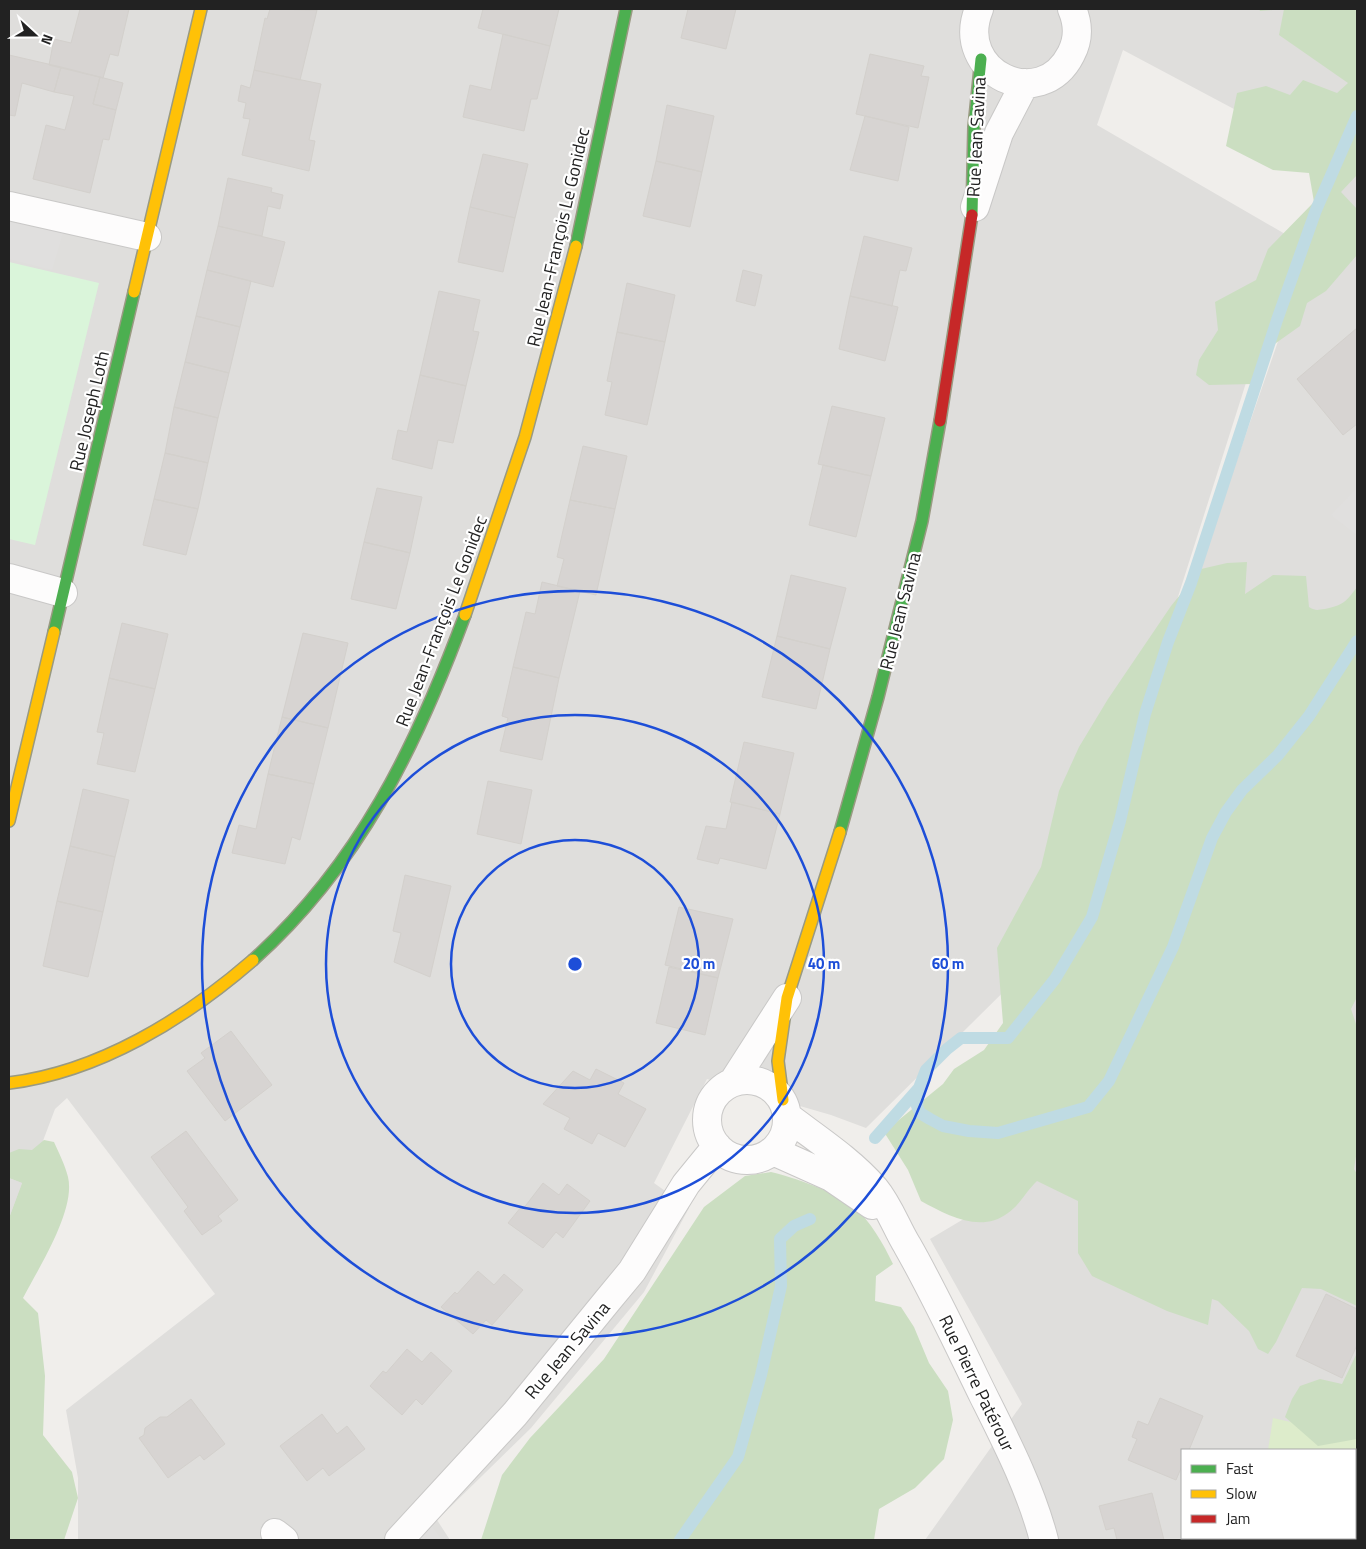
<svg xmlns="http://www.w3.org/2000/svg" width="1366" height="1549" font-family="'Titillium Web',sans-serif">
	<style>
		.residential { fill: #dfdedc; fill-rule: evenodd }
		.grass { fill: #ddeccb }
		.forest { fill: #cbdec1 }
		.park { fill: #daf5da }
		.parking { fill: #e0dfde }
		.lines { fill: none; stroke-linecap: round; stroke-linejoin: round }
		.stream { stroke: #bfdbe3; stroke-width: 12 }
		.building { fill: #d7d4d2; stroke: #d3d0cc }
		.street-casing { stroke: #c9c8c7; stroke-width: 30 }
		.fast-casing { stroke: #999a82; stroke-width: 14 }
		.slow-casing { stroke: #999a82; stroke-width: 14 }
		.jam-casing { stroke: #999a82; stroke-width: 14 }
		.street { stroke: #fdfcfc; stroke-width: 28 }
		.fast { stroke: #4caf50; stroke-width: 11 }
		.slow { stroke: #ffc107; stroke-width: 11 }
		.jam { stroke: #c62828; stroke-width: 11 }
		.ring { fill: none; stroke: #1d4ed8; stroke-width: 2.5 }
		.labels { text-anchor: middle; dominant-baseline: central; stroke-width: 4.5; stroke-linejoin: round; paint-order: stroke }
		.street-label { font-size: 18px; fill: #222; stroke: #fff }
		.centre { fill: #1d4ed8; stroke: #fff; stroke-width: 2.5 }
		.ring-label { font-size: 15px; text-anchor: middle; font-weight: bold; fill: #1d4ed8; stroke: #fff; stroke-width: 4.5; stroke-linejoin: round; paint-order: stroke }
	</style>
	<rect width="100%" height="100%" fill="#f0eeeb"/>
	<path class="residential" d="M9,9H1357V627L1176,636L1283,327L1343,167L1123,50L1097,125L1292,238L1075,921L866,1128L831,1115L707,1079L654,1183L689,1208L644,1292L531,1428L437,1520L450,1540H78V1478L66,1410L215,1294L67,1098L55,1109L9,1231Z
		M1357,986V1540H925L1022,1404L930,1239ZM1182,1450H1355V1538H1182Z"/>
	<path class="grass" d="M1273,1418L1357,1437V1540H1254L1255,1538H1355V1450H1268Z"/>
	<path class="forest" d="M1259,9H1357V175L1341,192L1357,209V255L1326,291L1307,303L1300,326L1266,350L1253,384L1209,385L1196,375L1199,360L1218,330L1215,302L1256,280L1268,249L1314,202L1309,173L1273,170L1226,146L1237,93L1266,86L1290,95L1303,80L1337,93L1348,83L1279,35L1284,9L1260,11Z
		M1247,562L1245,594L1273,575L1306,576L1309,607C1316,611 1317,610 1325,609C1343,605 1346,602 1357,587V997L1351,1009L1357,1027V1150L1354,1169L1357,1174V1306L1321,1289L1302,1288L1276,1342L1268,1354L1258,1349L1249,1331L1218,1301L1212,1299L1208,1325L1167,1311L1092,1276L1078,1253V1201L1037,1181C1027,1190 1019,1206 1008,1213C980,1234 947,1215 921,1201L908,1170L884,1132L943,1084L954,1069L984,1050L1003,1023L997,948L1041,867L1059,791L1079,747L1108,699L1171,606L1201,569L1227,563Z
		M44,1140L54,1142C59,1153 65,1165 68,1177C76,1210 38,1269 23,1298L38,1313L45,1376L43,1435L72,1472L78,1498L64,1540H9V1218L22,1183L9,1178V1153L19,1149L32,1150Z
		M771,1172C792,1177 837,1192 853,1206C871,1222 883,1243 893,1264L876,1276L875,1301L901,1307L914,1327L929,1363L948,1391L953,1420L944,1459L915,1488L879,1509L874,1540H481L502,1475L530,1438L604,1359L704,1207L745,1176Z
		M1357,1353V1439L1318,1446L1285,1417L1292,1399L1300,1386L1320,1379L1342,1384Z"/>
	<path class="park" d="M9,262L99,283L35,545L9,539Z"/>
	<path class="parking" d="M9,221L63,233L52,270L9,259Z
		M1357,488V535L1331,515Z
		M9,1178L22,1183L9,1218Z
		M430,1524L442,1540H415Z"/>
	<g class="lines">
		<path class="stream" d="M919,1088L917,1106L920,1113L930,1119L943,1126L969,1131L998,1133L1088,1107L1109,1081L1173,947L1212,838L1226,812L1242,790L1278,755L1309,716L1357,641
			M875,1138L919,1088L926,1070L947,1049L961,1038H1008L1055,979L1092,917L1120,821L1145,714L1168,642L1191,583L1277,320L1316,210L1357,116
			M680,1540L738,1457L761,1375L781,1286L780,1239L794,1226L810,1219"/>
	</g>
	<path class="building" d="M80,9H129L118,56L110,54L103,78L49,65L54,39L71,43Z
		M270,9L317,10L300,80L254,70L265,18L267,19Z
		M483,9H559L550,46L478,28Z
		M688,9H736L726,49L681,38Z
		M503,34L550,46L537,99H531L524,131L463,117L470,85L491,90Z
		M870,54L924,66L921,76L929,77L918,128L856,114Z
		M9,55L61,67L54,92L22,83L15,116L9,115Z
		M61,67L100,77L93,104L116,110L109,140L103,139L90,193L33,179L46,125L65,130L74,96L54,92Z
		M254,70L321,84L309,140L315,141L309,171L242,155L250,119L243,118L246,103L238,101L241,85L250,88Z
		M100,77L123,83L116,110L93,104Z
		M667,105L714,116L702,172L656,161Z
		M865,116L909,127L898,181L850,170Z
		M483,154L528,164L515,218L470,207Z
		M656,161L702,172L690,227L643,216Z
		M228,178L272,188L271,192L283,195L280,209L268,206L262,236L218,226Z
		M470,207L515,218L503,272L458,262Z
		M218,226L285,242L273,287L207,270Z
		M864,236L912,248L906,271L900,270L892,306L850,296Z
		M207,270L251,281L240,327L196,316Z
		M743,270L762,275L755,306L736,301Z
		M627,283L675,295L665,342L617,332Z
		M439,291L480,300L473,331L479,332L466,386L420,375Z
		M850,296L898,307L885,361L839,349Z
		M196,316L240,327L229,373L185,362Z
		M1357,328V424L1343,435L1297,379Z
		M617,332L665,342L647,425L605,415L612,382L607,381Z
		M185,362L229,373L218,418L174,407Z
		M420,375L466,386L453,443L438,440L432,469L392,459L398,430L407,432Z
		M832,406L885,418L871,476L818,464Z
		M174,407L218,418L208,463L165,453Z
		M583,446L627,456L615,509L570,500Z
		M165,453L208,463L198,509L154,499Z
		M823,465L871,476L856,537L809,525Z
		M377,488L422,497L410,553L364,542Z
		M154,499L198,509L186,555L143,545Z
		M570,500L615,509L596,595L557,586L564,559L557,557Z
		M364,542L410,553L396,609L351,599Z
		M791,575L846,588L830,649L777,636Z
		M542,582L580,591L559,678L513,667L526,612L535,614Z
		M122,623L168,634L155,689L109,678Z
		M303,633L348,643L328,728L282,717Z
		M777,636L830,649L816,709L762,697Z
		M513,667L559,678L542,760L500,751L508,718L502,716Z
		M109,678L155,689L135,772L97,764L104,733L97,732Z
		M282,717L328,728L314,784L268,774Z
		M744,742L794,753L780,814L730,802Z
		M268,774L314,784L300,840L292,837L285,864L232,853L239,825L256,829Z
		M488,781L532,790L521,844L477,834Z
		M83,789L129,800L115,857L70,846Z
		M732,802L780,814L766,869L720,858L718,864L697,859L706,826L726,829Z
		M70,846L115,857L103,912L57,901Z
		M405,875L451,886L430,977L394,962L401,933L393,931Z
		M57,901L103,912L88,977L43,966Z
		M679,907L733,919L718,978L665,965Z
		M669,967L718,978L705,1035L656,1023Z
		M231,1031L272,1085L225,1121L187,1071L205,1058L201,1053Z
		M596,1069L624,1083L618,1094L646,1109L625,1147L598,1133L592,1144L564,1129L570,1118L543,1104L573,1071L590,1080Z
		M186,1131L238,1200L218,1216L222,1221L202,1235L184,1211L188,1207L151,1157Z
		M543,1183L559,1195L567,1184L590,1201L563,1238L556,1232L543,1248L508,1223L521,1207L523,1209Z
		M478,1271L494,1285L504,1274L523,1290L492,1325L486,1320L473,1334L441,1307L455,1292L457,1294Z
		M1326,1294L1357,1309V1345L1342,1378L1296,1356Z
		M407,1349L422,1362L431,1352L452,1371L422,1405L416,1399L402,1415L370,1386L383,1371L386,1373Z
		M1160,1398L1203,1416L1189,1450H1182V1466L1176,1480L1128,1460L1137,1439L1132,1437L1138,1421L1148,1425Z
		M191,1399L225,1444L204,1460L200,1455L168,1478L139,1438L144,1435L145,1428L160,1417H167Z
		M322,1414L337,1434L347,1426L365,1449L329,1476L323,1468L307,1481L280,1446Z
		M1152,1493L1164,1540H1117L1114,1528L1106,1530L1099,1506Z"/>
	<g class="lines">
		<defs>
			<path id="street" d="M979,9C953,73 1041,114 1071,54C1079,39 1078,23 1072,9
				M9,206L147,237
				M975,207L999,133L1025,83
				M9,578L63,593
				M707 1120a40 40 0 1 1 80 0a40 40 0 1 1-80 0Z
				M733,1082L787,998
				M788,1117C817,1139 851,1161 875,1189C889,1206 896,1227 907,1245C935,1294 959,1346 984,1397C1007,1443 1031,1490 1044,1540
				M773,1151L831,1177L872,1205
				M275,1533L284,1540
				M399,1540L515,1414L608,1300L632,1271L686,1184L717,1146"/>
			<path id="fast" d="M972,215L974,127L981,59
				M576,246L626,9
				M54,632L134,292
				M840,832L878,697L922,521L940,421
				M253,960C359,865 416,747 465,615"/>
			<path id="slow" d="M134,292L201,9
				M465,615L525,437L576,246
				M9,821L54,632
				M9,1083C99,1072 185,1019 253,960
				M783,1100L778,1061L787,998L840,832"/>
			<path id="jam" d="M940,421L972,215"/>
		</defs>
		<use href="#street" class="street-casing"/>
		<use href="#fast" class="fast-casing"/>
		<use href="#slow" class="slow-casing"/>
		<use href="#jam" class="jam-casing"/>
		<use href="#street" class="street"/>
		<use href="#fast" class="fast"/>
		<use href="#slow" class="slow"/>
		<use href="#jam" class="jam"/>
	</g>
	<g class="ring">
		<circle cx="575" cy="964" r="124"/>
		<circle cx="575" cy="964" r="249"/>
		<circle cx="575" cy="964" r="373"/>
	</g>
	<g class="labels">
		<g class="street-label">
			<text transform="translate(976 137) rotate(-87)">Rue Jean Savina</text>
			<text transform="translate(558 237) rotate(-77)">Rue Jean-François Le Gonidec</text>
			<text transform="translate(89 411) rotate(-77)">Rue Joseph Loth</text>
			<text transform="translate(900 611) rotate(-76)">Rue Jean Savina</text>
			<text transform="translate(441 621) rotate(-69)">Rue Jean-François Le Gonidec</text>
			<text transform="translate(567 1350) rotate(-50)">Rue Jean Savina</text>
			<text transform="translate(977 1383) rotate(64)">Rue Pierre Patérour</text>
		</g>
	</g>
	<circle cx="575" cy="964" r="8" class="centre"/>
	<g class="ring-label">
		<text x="699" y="969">20 m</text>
		<text x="824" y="969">40 m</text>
		<text x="948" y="969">60 m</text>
	</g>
	<rect width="1366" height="1549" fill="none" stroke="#222222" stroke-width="20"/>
	<rect x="1181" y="1449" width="175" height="90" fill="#ffffff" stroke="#a7a7a7"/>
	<rect x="1191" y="1465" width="25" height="8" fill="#4caf50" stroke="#a7a7a7"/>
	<text x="1226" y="1474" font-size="15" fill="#222222">Fast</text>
	<rect x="1191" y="1490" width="25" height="8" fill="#ffc107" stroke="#a7a7a7"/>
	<text x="1226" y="1499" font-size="15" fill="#222222">Slow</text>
	<rect x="1191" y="1515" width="25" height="8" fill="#c62828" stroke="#a7a7a7"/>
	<text x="1226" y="1524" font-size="15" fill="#222222">Jam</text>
	<g transform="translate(35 35) rotate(111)" stroke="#ffffff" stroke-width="4" paint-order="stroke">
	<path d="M0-4L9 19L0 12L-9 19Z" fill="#222222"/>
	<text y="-8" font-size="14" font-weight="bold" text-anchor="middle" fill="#222222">N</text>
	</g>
</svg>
